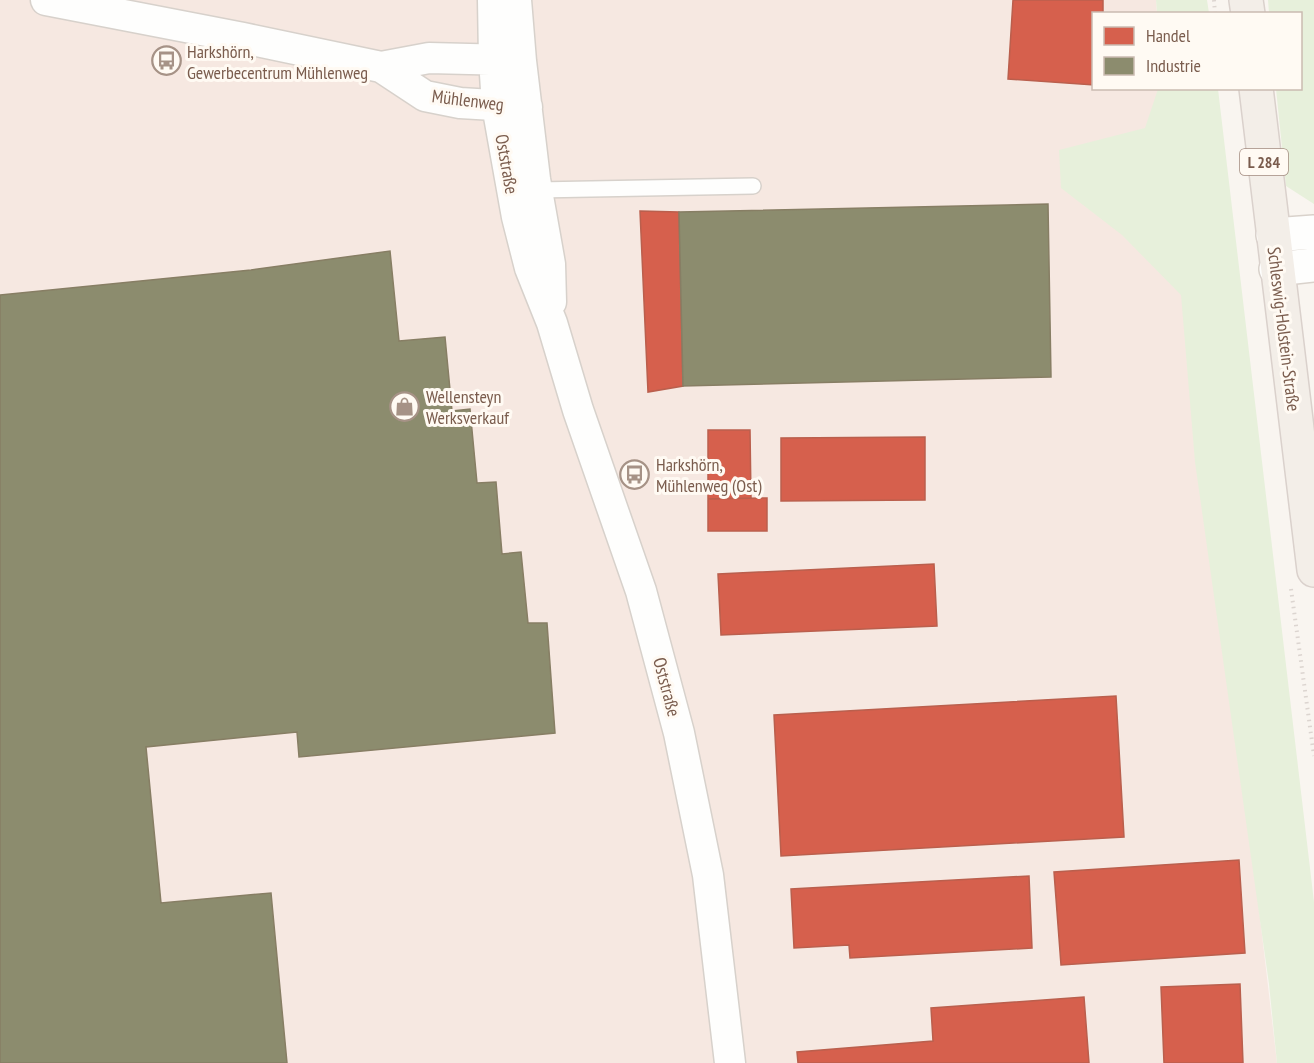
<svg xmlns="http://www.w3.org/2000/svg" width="1314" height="1063" font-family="'PT Sans Narrow',sans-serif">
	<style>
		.commercial { fill: #f6e8e1 }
		.green { fill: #e7f0db }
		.shops { fill: #d6604d; stroke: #ba5f4d; stroke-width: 1.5 }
		.industry { fill: #8c8c6e; stroke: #877e64; stroke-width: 1.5 }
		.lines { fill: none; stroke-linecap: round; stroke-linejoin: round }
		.lane-casing { stroke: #d7d1cb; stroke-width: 18 }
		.street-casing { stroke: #d7d1cb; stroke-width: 33 }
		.secondary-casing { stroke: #d9d2cb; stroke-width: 36 }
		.primary-casing { stroke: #dad1cc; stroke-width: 36 }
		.path { stroke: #dcd5d0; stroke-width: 4; stroke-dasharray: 1.5 4.5; stroke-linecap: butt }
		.lane { stroke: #fefefd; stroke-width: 15 }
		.street { stroke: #fefefd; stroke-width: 30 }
		.secondary { stroke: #fefefd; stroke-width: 33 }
		.primary { stroke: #f3eee8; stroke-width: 33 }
		.labels { text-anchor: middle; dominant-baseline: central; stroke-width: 6; stroke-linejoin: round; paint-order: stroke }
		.shield { fill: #fffaf3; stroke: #a28b7f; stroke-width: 1.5 }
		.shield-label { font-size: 16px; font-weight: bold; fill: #7a5c4d }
		.poi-label { font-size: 18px; fill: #7a5c4d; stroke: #fffaf3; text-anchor: start }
		.street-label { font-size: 18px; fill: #7a5c4d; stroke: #fffaf3 }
	</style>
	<rect width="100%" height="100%" fill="#f9f5f0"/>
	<path class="commercial" d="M0,0H1156L1157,13L1094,14V88L1163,89L1277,1063H0Z"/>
	<path class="green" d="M1156,0H1207L1209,13H1157Z
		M1268,0H1314V204L1286,186L1276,89L1300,88V14L1269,13Z
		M1158,89H1218L1314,902V1063H1277L1269,984L1195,462L1181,295L1122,235L1061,188L1059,150L1145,128Z"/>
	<path class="shops" d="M1013,0H1103V14H1094V85L1008,79Z
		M640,211L679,212L683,386L648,392Z
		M708,430H750L751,498L708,499Z
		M925,437V500L781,501V438Z
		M767,498V531H708V499Z
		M934,564L937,626L721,635L718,574Z
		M1116,696L1124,837L781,856L774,715Z
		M1239,860L1245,953L1061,965L1054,872Z
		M1029,876L1032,948L850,958L849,945L794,948L791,889Z
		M1240,984L1243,1063H1164L1161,987Z
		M1084,997L1089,1063H798L797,1052L933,1041L931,1008Z"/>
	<path class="industry" d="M1048,204L1051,377L683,386L679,212Z
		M390,251L399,341L445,337L452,411L470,409L477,483L496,482L502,554L521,552L528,623H547L555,733L299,757L297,732L146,747L161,903L271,893L287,1063H0V295L251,270Z"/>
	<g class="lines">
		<defs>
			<path id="lane" d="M537,190L753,186"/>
			<path id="street" d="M46,0L243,38L381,67L425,96L460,103L527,107
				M493,0L494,59L497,105L517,217L530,268L552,323L578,410L641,591L679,733L708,875L730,1063
				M516,0L521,61L535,179L550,264L551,302
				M381,67L429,58L512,60"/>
			<path id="secondary" d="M1273,235L1314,232
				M1276,269L1314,265"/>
			<path id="primary" d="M1246,0L1248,14
				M1256,88L1314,570"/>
		</defs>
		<use href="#lane" class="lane-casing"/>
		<use href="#street" class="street-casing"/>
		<use href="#secondary" class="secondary-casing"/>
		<use href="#primary" class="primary-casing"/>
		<path class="path" d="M1214,0L1215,14
			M1291,589L1314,756"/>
		<use href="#lane" class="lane"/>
		<use href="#street" class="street"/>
		<use href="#secondary" class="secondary"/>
		<use href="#primary" class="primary"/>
	</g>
	<defs>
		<symbol id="bus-ring" viewBox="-11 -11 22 22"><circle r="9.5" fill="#fffaf3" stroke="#a69286" stroke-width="1.5"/><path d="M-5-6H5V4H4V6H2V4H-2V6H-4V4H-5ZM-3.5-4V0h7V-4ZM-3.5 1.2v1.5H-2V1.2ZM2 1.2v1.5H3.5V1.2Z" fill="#a69286"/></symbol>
		<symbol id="shop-ring" viewBox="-11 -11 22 22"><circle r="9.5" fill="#fffaf3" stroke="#a69286" stroke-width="1.5"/><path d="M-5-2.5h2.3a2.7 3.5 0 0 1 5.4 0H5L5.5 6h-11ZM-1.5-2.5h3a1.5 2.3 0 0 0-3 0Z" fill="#a69286"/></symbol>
	</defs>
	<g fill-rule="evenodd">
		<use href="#bus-ring" x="150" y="44" width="33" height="33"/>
		<use href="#shop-ring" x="388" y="390" width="33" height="33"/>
		<use href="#bus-ring" x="618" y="458" width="33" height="33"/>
	</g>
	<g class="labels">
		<rect class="shield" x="1240" y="149" width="48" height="26" rx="4.5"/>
		<g class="shield-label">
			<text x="1264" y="162">L 284</text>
		</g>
		<g class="poi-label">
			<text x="187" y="51">Harkshörn,<tspan x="187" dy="21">Gewerbecentrum Mühlenweg</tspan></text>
			<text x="426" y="396">Wellensteyn<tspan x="426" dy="21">Werksverkauf</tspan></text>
			<text x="656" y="464">Harkshörn,<tspan x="656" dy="21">Mühlenweg (Ost)</tspan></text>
		</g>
		<g class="street-label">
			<text transform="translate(468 100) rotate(7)">Mühlenweg</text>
			<text transform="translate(507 164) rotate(80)">Oststraße</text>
			<text transform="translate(1284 329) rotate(83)">Schleswig-Holstein-Straße</text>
			<text transform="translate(667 687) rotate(75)">Oststraße</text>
		</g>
	</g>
	<rect x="1092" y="12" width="210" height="78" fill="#fffaf3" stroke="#cabbb1" stroke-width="1.5"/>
	<rect x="1104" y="27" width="30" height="18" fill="#d6604d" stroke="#cabbb1" stroke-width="1.5"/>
	<text x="1146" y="42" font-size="18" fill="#7a5c4d">Handel</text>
	<rect x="1104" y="57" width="30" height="18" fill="#8c8c6e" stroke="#cabbb1" stroke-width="1.5"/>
	<text x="1146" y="72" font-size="18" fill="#7a5c4d">Industrie</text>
</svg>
